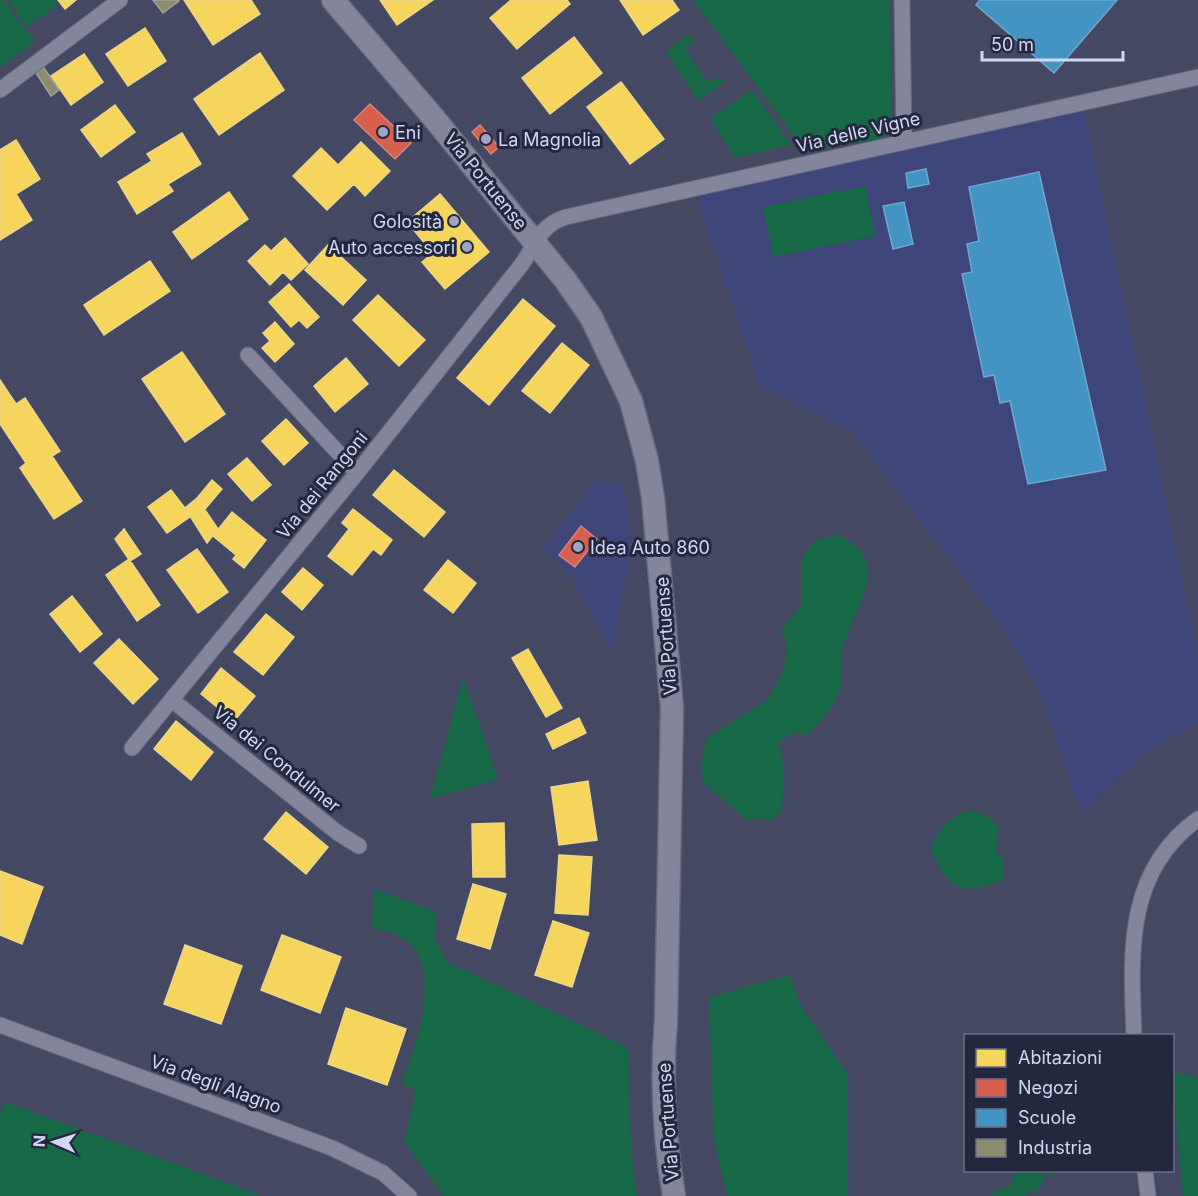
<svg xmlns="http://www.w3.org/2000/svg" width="1198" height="1196" font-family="Inter,sans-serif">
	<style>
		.built { fill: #3e4579 }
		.green { fill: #176846 }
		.homes { fill: #f6d55c; stroke: #ebd68a; stroke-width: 1.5 }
		.shops { fill: #d6604d; stroke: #d48480; stroke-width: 1.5 }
		.schools { fill: #4393c3; stroke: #6ea7d2; stroke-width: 1.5 }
		.industry { fill: #8c8c6e; stroke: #a1a297; stroke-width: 1.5 }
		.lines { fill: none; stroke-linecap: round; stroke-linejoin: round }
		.minor-casing { stroke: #64677f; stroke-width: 17 }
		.secondary-casing { stroke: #64677f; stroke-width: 25 }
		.minor { stroke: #82859b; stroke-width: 15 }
		.secondary { stroke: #82859b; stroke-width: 22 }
		.poi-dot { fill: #a0a5c3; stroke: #24283f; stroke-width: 2 }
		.labels { text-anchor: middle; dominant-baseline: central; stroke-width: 6; stroke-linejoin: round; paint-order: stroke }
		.poi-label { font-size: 18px; fill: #d1d7f6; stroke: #24283f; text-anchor: start }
		.street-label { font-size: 18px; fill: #d1d7f6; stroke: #24283f }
	</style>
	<rect width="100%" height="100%" fill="#454863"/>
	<path class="built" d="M1084,111L1198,655V723L1147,750L1082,814L1040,694L1007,634L850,430L760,386L694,192Z
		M597,480L620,484L625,490L632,546L611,652L572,578L543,547Z"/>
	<path class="green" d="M0,0H3L35,42L0,67Z
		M8,0H55L59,4L27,27Z
		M693,0H890L892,129L882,139L805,151Z
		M689,34L696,44L683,46L707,81L722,78L724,82L698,101L666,52Z
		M752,90L791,145L735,158L710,118Z
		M865,186L875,236L773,257L763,207Z
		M838,535C894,560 856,605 843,646C839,659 843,674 840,688C838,704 819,721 809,734L791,733L779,742L784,769L782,811L771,820H747L703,782L701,764L706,739L767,700L781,677L788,648L781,631L801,606V560L814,541Z
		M463,678L498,779L430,799Z
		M968,811L986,815L999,827L996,853L1003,858V879C962,898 948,890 931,849C939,829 948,818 968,811Z
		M374,889L437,912L434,938L447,962L628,1047L631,1150L637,1196H444L404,1142L416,1090L402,1084C415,1045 450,958 395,934C389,931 380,930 372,928Z
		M790,975L801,1006L847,1073L848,1196H727L714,1140L709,997Z
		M1172,1072L1198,1077V1196H1183Z
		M5,1102L263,1196H0V1116Z
		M1017,1170H1060V1171L1051,1176L1044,1173L1043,1183L1036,1193L1026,1192V1196H989L998,1189L1009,1187Z"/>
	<path class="homes" d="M58,0H76L65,9Z
		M184,0H251L260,14L213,45Z
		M380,0H433L397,25Z
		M511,0H567L570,4L517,49L490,18Z
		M620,0H672L679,10L643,35Z
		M145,28L166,61L128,86L106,54Z
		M574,37L602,73L550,114L522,78Z
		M260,53L284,90L219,135L194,99Z
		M84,54L103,82L71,105L51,76Z
		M621,82L664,139L630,164L587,107Z
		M115,105L135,132L101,157L81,130Z
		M182,133L201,164L168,184L173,191L137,214L118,182L152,161L147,154Z
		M16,140L40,179L16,194L32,220L0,240V150Z
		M361,142L390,171L365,196L354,184L327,210L293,176L321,148L338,165Z
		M229,192L248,219L192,259L173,232Z
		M440,194L489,252L445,289L422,262L433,253L407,222Z
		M285,238L308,264L291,280L283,272L270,285L248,261L265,245L271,251Z
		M328,245L366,280L343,305L305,270Z
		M150,261L170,291L104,335L84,305Z
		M289,284L319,317L307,328L299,320L291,327L269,302Z
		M378,295L425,340L399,366L353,320Z
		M523,299L555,326L489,405L457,378Z
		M275,322L294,344L275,362L262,348L270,341L263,333Z
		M562,343L589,365L550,413L522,391Z
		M182,352L225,414L185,442L142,379Z
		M346,358L368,384L335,412L314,386Z
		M0,380L16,404L25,398L60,451L52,456L82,501L54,519L20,468L26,463L0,424Z
		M286,419L308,443L284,465L262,441Z
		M247,458L271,485L252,501L228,474Z
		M394,470L445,512L424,537L373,495Z
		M212,480L222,489L205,509L197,498Z
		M171,490L191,516L167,533L148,507Z
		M197,498L218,529L207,543L185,508Z
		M353,509L392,540L381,555L373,549L352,575L328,556L349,529L342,523Z
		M232,512L266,540L244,568L233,559L236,555L213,536Z
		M124,529L141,554L130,561L115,539Z
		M197,549L228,592L198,613L167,570Z
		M129,559L160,605L137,621L106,575Z
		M448,560L476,583L453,613L424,590Z
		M303,568L323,585L302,610L282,592Z
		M72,596L102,634L80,652L50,614Z
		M266,614L294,637L263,675L234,652Z
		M119,639L158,679L133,704L94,663Z
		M528,649L562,708L546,717L512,658Z
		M221,668L255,696L234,721L201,694Z
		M579,718L586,733L553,749L546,734Z
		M176,721L213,752L191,780L154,749Z
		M588,781L597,840L559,845L551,787Z
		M286,812L328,847L306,874L264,839Z
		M504,823L505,877H473L472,824Z
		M559,855L592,857L588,915L555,913Z
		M0,871L43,887L22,944L0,935Z
		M473,884L506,894L490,949L457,939Z
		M553,921L589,933L572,987L535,975Z
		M282,935L341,957L320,1013L261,990Z
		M185,945L242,966L221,1024L164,1004Z
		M346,1008L406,1029L387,1085L328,1064Z"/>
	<path class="shops" d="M370,104L411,143L395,159L354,120Z
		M480,125L499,147L491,154L472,132Z
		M581,526L597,539L575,567L559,555Z"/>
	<path class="schools" d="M980,0H1117L1054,73L976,5Z
		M926,169L929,184L908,188L906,173Z
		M1039,172L1106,470L1028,484L1010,401L1000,403L994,375L984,377L962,274L972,272L967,244L979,241L969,187Z
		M904,202L913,244L893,249L883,206Z"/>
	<path class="industry" d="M153,0H178L179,1L163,13Z
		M44,68L59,90L51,96L36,73Z"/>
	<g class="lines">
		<defs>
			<path id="minor" d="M902,0L904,141
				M0,90L120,0
				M248,355L357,473
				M172,700L338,833L359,846
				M132,748L357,473L522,264C536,244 540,225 566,217L1198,77
				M0,1025L332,1148L383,1173L409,1196
				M1134,1036C1131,955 1124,872 1198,819
				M1145,1170L1148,1196"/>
			<path id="secondary" d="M333,0L438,123L566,281L591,317L631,401L647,461L653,498L672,708L666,1020C661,1079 664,1138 674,1196"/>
		</defs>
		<use href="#minor" class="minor-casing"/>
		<use href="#secondary" class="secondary-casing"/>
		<use href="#minor" class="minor"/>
		<use href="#secondary" class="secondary"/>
	</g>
	<g class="poi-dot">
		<circle cx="383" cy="132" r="6"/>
		<circle cx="486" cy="139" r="6"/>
		<circle cx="454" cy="221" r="6"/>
		<circle cx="467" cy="247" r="6"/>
		<circle cx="578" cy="547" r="6"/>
	</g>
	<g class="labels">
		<g class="poi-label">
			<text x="395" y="132">Eni</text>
			<text x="498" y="139">La Magnolia</text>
			<text x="442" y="221" text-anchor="end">Golosità</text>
			<text x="455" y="247" text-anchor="end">Auto accessori</text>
			<text x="590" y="547">Idea Auto 860</text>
		</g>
		<g class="street-label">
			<text transform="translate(858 132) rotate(-13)">Via delle Vigne</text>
			<text transform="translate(486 181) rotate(51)">Via Portuense</text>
			<text transform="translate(322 485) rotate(-51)">Via dei Rangoni</text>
			<text transform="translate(666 636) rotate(-94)">Via Portuense</text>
			<text transform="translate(277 759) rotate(39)">Via dei Condulmer</text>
			<text transform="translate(216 1084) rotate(20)">Via degli Alagno</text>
			<text transform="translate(668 1122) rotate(-94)">Via Portuense</text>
		</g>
	</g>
	<rect x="964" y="1034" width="210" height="138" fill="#24283f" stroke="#696e88" stroke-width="1.5"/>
	<rect x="976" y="1049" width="30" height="18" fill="#f6d55c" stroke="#696e88" stroke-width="1.5"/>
	<text x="1018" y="1064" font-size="18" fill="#d1d7f6">Abitazioni</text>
	<rect x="976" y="1079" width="30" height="18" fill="#d6604d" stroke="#696e88" stroke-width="1.5"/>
	<text x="1018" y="1094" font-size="18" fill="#d1d7f6">Negozi</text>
	<rect x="976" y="1109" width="30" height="18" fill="#4393c3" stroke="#696e88" stroke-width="1.5"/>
	<text x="1018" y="1124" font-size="18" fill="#d1d7f6">Scuole</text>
	<rect x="976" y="1139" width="30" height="18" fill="#8c8c6e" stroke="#696e88" stroke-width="1.5"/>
	<text x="1018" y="1154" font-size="18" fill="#d1d7f6">Industria</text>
	<g transform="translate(54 1142) rotate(273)" stroke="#24283f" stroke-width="4.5" paint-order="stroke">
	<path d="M0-4.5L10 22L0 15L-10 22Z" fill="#d1d7f6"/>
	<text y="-9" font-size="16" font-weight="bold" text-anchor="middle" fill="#d1d7f6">N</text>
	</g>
	<path d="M982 51v9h141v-9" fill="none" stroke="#d1d7f6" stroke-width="3"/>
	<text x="991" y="51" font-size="18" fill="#d1d7f6" stroke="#24283f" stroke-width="4.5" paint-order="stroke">50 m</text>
</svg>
